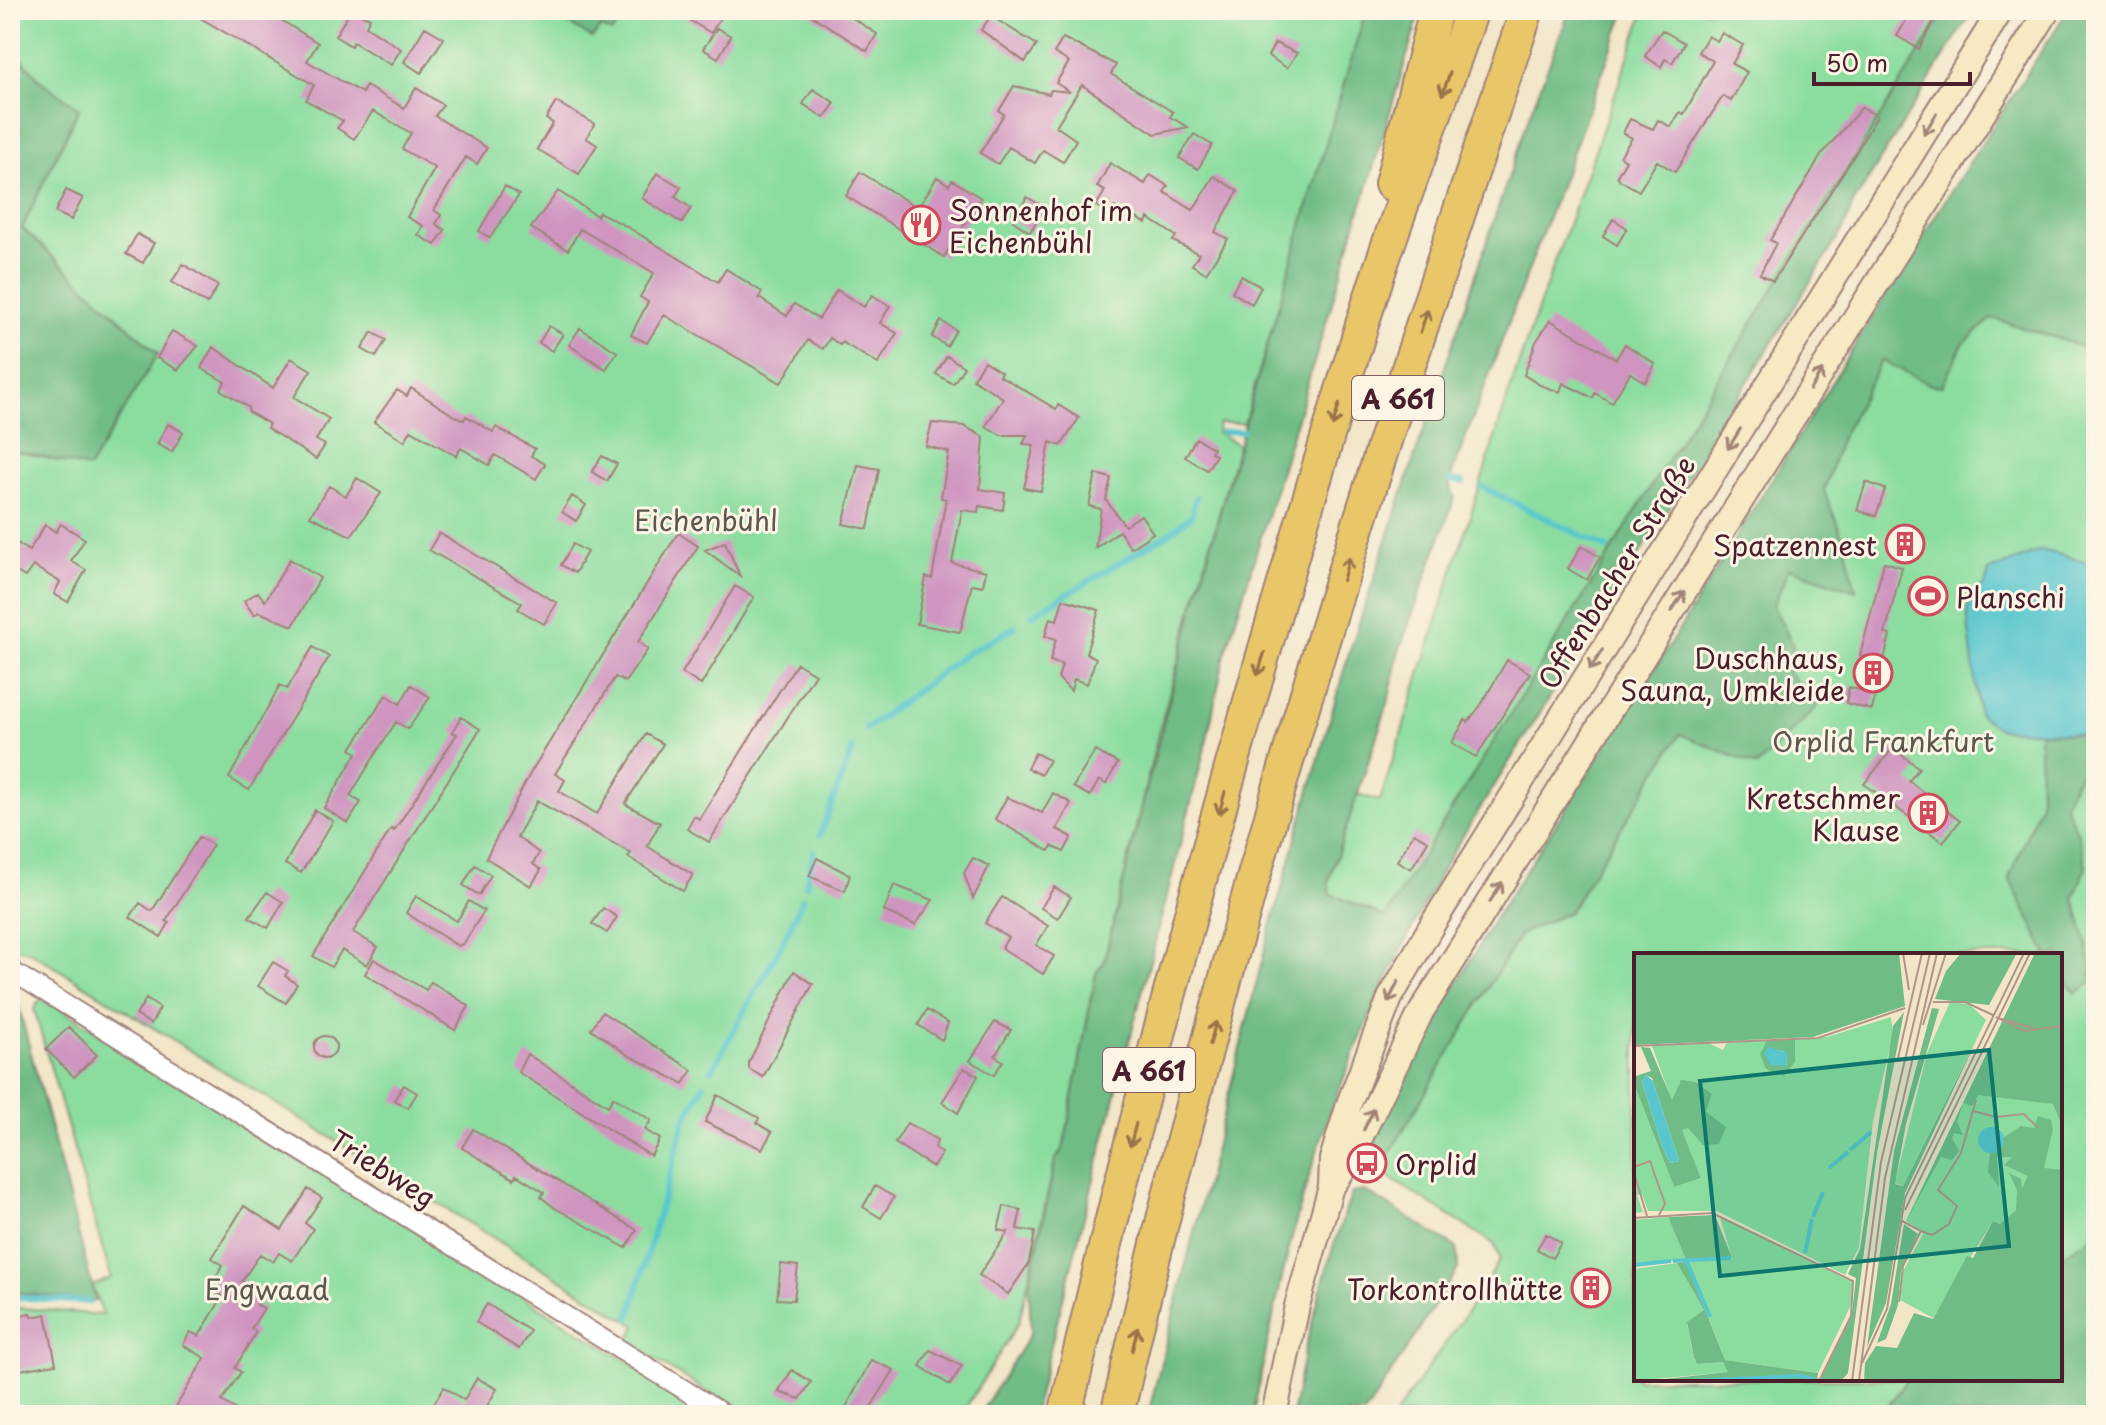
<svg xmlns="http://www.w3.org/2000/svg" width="2106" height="1425" font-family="'Playpen Sans',sans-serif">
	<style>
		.green { fill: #8add9f; stroke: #6a7e65; stroke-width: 2 }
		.forest { fill: #6fbc86; stroke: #5c6e58; stroke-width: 2 }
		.water { fill: #59c6ce; stroke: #52727c; stroke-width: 2 }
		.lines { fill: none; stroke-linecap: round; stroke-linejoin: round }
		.stream { stroke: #59c6ce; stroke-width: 6 }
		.building { fill: #cf94c0 }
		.minor-casing { stroke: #9e827a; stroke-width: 22 }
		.secondary-casing { stroke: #9e827a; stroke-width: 28 }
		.motorway-casing { stroke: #9e827a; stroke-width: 36 }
		.minor { stroke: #fff; stroke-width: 18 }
		.secondary { stroke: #f6e9c3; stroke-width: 24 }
		.motorway { stroke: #e9c769; stroke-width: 32 }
		.oneway { stroke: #9a734a }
		.oneway2 { stroke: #a08477 }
		.labels { text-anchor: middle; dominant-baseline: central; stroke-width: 6; stroke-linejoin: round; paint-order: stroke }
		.shield { fill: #fcf5e5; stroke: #7f5f63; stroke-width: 2 }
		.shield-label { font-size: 26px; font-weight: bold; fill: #4a1f2b }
		.poi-label { font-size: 28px; fill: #4a1f2b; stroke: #fcf5e5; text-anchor: end }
		.park-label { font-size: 28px; fill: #5d584e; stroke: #fcf5e5 }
		.street-label { font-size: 28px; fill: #4a1f2b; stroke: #fcf5e5 }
		.inset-river { fill: none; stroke: #59c6ce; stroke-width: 4 }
		.inset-road { fill: none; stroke: #af9689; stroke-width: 2 }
		.view { fill: #0f766e; fill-opacity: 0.15; stroke: #0f766e; stroke-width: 4 }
		.inset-edge { fill: none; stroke: #4a1f2b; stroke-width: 4 }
	</style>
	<rect width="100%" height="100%" fill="#fcf5e5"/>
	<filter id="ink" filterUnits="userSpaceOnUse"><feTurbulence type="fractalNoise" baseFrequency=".0125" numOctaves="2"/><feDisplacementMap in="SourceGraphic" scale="16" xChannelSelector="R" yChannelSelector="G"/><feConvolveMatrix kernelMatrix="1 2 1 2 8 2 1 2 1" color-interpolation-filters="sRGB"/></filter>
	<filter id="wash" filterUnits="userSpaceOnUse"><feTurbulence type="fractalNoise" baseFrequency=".006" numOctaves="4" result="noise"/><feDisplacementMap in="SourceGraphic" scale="32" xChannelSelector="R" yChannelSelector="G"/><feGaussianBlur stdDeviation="1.8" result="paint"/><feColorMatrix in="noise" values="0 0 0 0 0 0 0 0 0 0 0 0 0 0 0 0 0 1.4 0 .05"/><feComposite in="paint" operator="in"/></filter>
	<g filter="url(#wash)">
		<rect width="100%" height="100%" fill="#f2e5c8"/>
		<path class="green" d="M10,10H547L592,38L601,27L612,32L631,10H1366L1244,423H1219L1217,432L1238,445L1157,738L1104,962L1096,973L1064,1146L1055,1161L1019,1322L961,1415H745L628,1343L636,1326L29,951L10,947V453L158,354L22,228L79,109L42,82L10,46Z
			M1645,10H1946L1386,917L1330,894L1328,882L1357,794L1380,801L1516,371Z
			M1925,266L2096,303V1234L2060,1258V955H1636V1379H1907L1882,1415H1395L1483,1289L1500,1259L1494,1244L1379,1171L1639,729Z
			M42,997L713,1415H10V1307L103,1315L92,1286L111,1278L34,1009Z"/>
		<path class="forest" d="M547,10H631L611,33L601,27L592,38Z
			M1366,10H1421L1224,658L1206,744L1033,1415H979L1031,1333L1029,1288L1055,1161L1064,1146L1096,973L1104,962C1180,641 1271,326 1366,10Z
			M1570,10H1626L1453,471L1449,484L1455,497L1398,654L1388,703L1328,882L1331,894L1385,917L1946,10H1973L1853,204L1844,228L1447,861C1405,940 1366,1019 1334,1103C1296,1203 1273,1311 1253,1415H1148L1268,937L1348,656L1529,116Z
			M2068,10H2096V355L2069,342L1992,318L1963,344L1942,386L1931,385L1882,360L1840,440L1824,491L1845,543L1856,591L1789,568L1773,606L1793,645L1788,672L1818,706L1757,766L1680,734L1569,912L1520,934L1379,1171L1371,1148L1409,1067L1493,921L1637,698L1914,249Z
			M10,46L42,82L79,108L22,228L158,354L89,468L16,451L10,453Z
			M2039,732L2096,735V771L2080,772L2064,804L2077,832L2086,866L2074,898L2087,943L2093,982L2076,993L2060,974V955H2047L2009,878L2040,804Z
			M10,984L16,996L96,1301L10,1292Z
			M1365,1191L1457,1248L1458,1269L1364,1415H1292L1306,1344L1332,1250L1352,1193Z
			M2096,1234V1415H1882L1907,1379H2060V1258Z"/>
		<path class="water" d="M2042,550L2096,564V735L1999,729L1979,715L1967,613L1970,596L1985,585L1989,571Z
			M1914,586L1944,591L1941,605L1912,600Z"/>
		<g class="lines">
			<path class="stream" d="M1222,432L1242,431
				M1450,480L1463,482
				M1482,487L1607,548
				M1032,615L1168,534L1191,516L1196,497
				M866,729L964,655L1015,627
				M820,835L853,748
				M806,885L814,851
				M712,1070L781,946L803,898
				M10,1297L89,1302
				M629,1319L685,1120L704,1085"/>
		</g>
		<g id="blocks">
			<path class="building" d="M187,10H281L276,17L318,43L307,61L317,67L362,93L366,86L404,108L416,88L443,105L435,116L487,148L477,164L466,157L434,210L441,215L436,224L445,230L435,245L418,235L423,226L407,217L435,168L402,149L411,133L373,111L354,139L337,128L343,121L306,100L314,85Z
				M351,10L370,18L366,26L401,49L391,65L353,42L351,46L335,36Z
				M672,10H725L711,33Z
				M803,10H840L877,34L867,51Z
				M1912,10H1939L1919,49L1897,36Z
				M991,16L1037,45L1025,62L981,30Z
				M425,27L444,38L421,73L404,62Z
				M717,28L731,36L718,58L703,49Z
				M1662,30L1684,43L1672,63L1665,59L1661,67L1645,56Z
				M1722,33L1743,45L1732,64L1747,72L1731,101L1723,96L1675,172L1657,161L1639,191L1620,180L1617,176L1626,160L1620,156L1632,138L1623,133L1630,119L1653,129L1658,120L1671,127L1680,112L1684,114L1713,61L1698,52L1708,36L1717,41Z
				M1063,38L1116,65L1111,74L1173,112L1170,117L1188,127L1155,134L1082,85L1056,126L1076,140L1063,162L1043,150L1035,163L1009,147L998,164L980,153L1004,114L999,111L1014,86L1049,94L1051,90L1070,92L1056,83L1069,62L1054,53Z
				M1275,43L1297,53L1287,68L1268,56Z
				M813,89L835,103L824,118L803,104Z
				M556,102L595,124L586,138L597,145L579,174L537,149L553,123L546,119Z
				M1862,107L1877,116L1855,154L1773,281L1760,274L1776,243L1770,240L1780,224L1822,154Z
				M1194,134L1212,145L1198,169L1179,158Z
				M1110,163L1145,184L1150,175L1168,186L1164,192L1193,210L1214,176L1238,191L1215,232L1228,239L1206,273L1192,265L1199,254L1173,241L1176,236L1148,218L1146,223L1114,207L1110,214L1096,206L1105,191L1097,187Z
				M860,172L918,208L937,177L949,185L952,180L981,198L944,257L846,196Z
				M657,173L681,187L675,197L691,208L682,223L642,198Z
				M505,186L519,195L490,238L479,231Z
				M66,190L83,198L71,220L55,212Z
				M558,191L597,216L599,212L624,225L718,282L726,269L762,292L759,298L787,316L794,304L819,319L837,290L864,307L872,295L890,306L880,323L897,333L878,364L842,342L840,345L830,338L823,349L808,340L781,383L664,315L647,343L631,335L648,302L640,297L654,273L580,229L568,250L531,228Z
				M1027,197L1045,208L1030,232L1013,221Z
				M1613,219L1627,228L1617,245L1603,236Z
				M137,234L154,243L143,263L126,254Z
				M183,264L218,286L207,304L172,282Z
				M1241,276L1261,287L1252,304L1232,292Z
				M1550,320L1616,359L1625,344L1655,364L1645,382L1630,373L1612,403L1595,393L1593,398L1563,383L1560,392L1540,385L1524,375L1536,342Z
				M941,321L956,330L947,346L932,337Z
				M549,326L563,334L552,351L539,343Z
				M580,328L617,352L606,369L569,345Z
				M172,331L198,346L178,370L157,358Z
				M372,332L386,340L376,357L362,349Z
				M213,347L273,388L291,358L311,370L294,397L329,419L316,440L325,445L316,459L267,428L269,424L249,412L248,407L221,390L225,382L201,368Z
				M947,356L964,367L953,384L936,374Z
				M984,361L1001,372L999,375L1056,409L1058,405L1079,418L1061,446L1050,442L1041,491L1024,488L1034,445L1023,444L1027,435H1001L986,426L1003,398L973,379Z
				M411,388L453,415L464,420L466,416L493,432L496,427L535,449L531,456L545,464L536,479L495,455L489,465L461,448L456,456L411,430L405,441L374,422L397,390L407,396Z
				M932,423L964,426L984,437L980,489L1005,493L1003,510L979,506L978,512L962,510L952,563L986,571L983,586L972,584L960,632L917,624L926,577L932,579L946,499L941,498L949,452L926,446Z
				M168,424L183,432L172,452L157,444Z
				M1196,438L1213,448L1211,452L1216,455L1207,470L1185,457Z
				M602,456L617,464L607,481L592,472Z
				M858,465L879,469L868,529L843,524Z
				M1096,474L1111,478L1106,500L1125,526L1141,515L1153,533L1131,548L1119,531L1095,548L1101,509L1089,506Z
				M357,478L381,493L351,536L310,516L329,486L346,496Z
				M1866,482L1885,489L1876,516L1857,510Z
				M572,496L586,505L576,521L562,512Z
				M61,524L85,539L71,561L86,570L68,602L54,594L60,582L33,566L25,577L10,568V554L17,543L29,551L45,525L56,532Z
				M439,533L557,603L544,624L518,609L522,603L429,550Z
				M678,533L698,546L638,642L648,649L625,682L615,677L555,774L565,780L559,791L597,814L646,734L663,744L625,804L660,823L647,846L693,875L683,891L628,857L631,853L537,801L517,837L539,853L533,864L541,870L531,886L486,858L531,772Z
				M725,542L740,576L705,550Z
				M573,544L587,552L575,573L561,565Z
				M1581,546L1600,557L1587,580L1568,569Z
				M290,559L320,578L293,626L259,612L254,615L244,601L258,592L265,601Z
				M1884,562L1902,567L1885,634L1890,635L1872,710L1846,703L1849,687L1860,690L1868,658L1860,656Z
				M735,586L754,597L701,685L682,673Z
				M1063,599L1099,610L1086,653L1096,658L1087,684L1074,679L1071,691L1058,678L1062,665L1050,661L1056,639L1045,636L1050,618L1057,620Z
				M313,647L329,657L249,790L229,778L280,685L287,689Z
				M1507,660L1530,673L1476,757L1452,743L1465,720L1468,722L1481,705Z
				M797,663L815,674L709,842L687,829L694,816L699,819Z
				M411,685L430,697L408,729L396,722L376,753L350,796L361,802L348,823L324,808L357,753L351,749L386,695L400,704Z
				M461,717L480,729L353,932L378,947L367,965L342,950L331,967L313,956L391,829L394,831L457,734L452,732Z
				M1893,748L1919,768L1909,781L1960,821L1943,842L1864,784Z
				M1095,751L1118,763L1106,784L1099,780L1090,796L1073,787Z
				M1035,753L1049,760L1041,775L1027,768Z
				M1053,793L1071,803L1057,829L1072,837L1064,852L1052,846L1049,851L995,819L1007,797L1042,813Z
				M315,810L333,821L301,873L285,864Z
				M1414,833L1428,841L1411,869L1397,861Z
				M199,837L213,845L166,921L169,923L161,937L130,917L140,903L152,911Z
				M817,858L850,875L845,891L809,876Z
				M973,858L989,866L973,899L964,873Z
				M475,865L491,875L479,895L463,885Z
				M894,885L933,900L915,925L884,911Z
				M1054,887L1071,897L1058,918L1041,908Z
				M267,892L283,902L268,928L249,917Z
				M416,896L457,921L469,901L484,911L464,943L458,946L406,913Z
				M1002,897L1048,926L1036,945L1054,956L1043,974L1002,948L1008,937L985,923Z
				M603,908L617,917L607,933L592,924Z
				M374,959L426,990L431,982L469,1006L455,1030L365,974Z
				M273,962L288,971L285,976L297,984L286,1003L258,986Z
				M794,971L813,984L763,1077L749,1069V1062Z
				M146,999L160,1008L151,1024L136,1015Z
				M927,1010L948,1023L942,1040L918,1025Z
				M602,1012L692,1070L684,1084L628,1055L591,1029Z
				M995,1022L1011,1030L995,1056L1003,1061L994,1075L970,1061Z
				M69,1027L97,1055L74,1077L46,1049Z
				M314 1047a11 11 0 1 1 22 0a11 11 0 1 1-22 0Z
				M527,1054L608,1106L613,1097L651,1120L645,1130L660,1139L651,1156L518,1072Z
				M964,1068L978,1076L958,1113L942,1102Z
				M404,1085L417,1093L408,1108L394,1100Z
				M718,1095L759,1118L757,1123L772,1132L762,1149L705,1122Z
				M907,1123L937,1140L935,1148L942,1153L933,1167L895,1143Z
				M473,1129L637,1230L626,1248L555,1208L541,1197L544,1192L516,1175L514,1179L462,1148Z
				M875,1186L894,1197L881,1218L863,1207Z
				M308,1189L322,1198L305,1223L313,1229L292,1261L279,1253L273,1262L260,1254L242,1281L264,1294L257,1305L264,1308L251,1329L256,1332L235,1368L241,1372L222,1401L244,1415H171L205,1358L183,1345L190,1332L199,1336L223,1296L209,1288L223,1265L212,1258L244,1206L282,1230Z
				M1004,1206L1021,1210L1017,1229L1035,1232L1029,1263L1008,1294L979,1275L1008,1232L998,1230Z
				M1546,1234L1561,1243L1552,1258L1537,1249Z
				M781,1264L798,1266L794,1300L777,1299Z
				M1592,1272L1605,1281L1590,1304L1577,1295Z
				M487,1304L530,1331L519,1349L476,1322Z
				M31,1313L32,1317L46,1314L56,1364L14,1371L10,1369V1317Z
				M930,1350L962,1366L950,1385L920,1366Z
				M871,1360L894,1370L866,1415H842Z
				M792,1370L811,1382L800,1399L778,1392Z
				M477,1378L497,1389L483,1413L486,1415H427L444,1387L464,1400Z"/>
		</g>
	</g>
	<g filter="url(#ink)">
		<use href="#blocks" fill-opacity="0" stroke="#9e827a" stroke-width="2"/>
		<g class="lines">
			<defs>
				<path id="minor" d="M10,970L725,1415"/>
				<path id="secondary" d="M1333,1185L1346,1167L1421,1012L2048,10
					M1274,1415L1297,1306L1331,1187L1332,1159L1350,1101L1390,998L1432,925L2001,10"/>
				<path id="motorway" d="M1391,184L1436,10
					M1065,1415C1151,1045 1252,678 1365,315C1397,212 1437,112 1472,10
					M1117,1415C1223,939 1370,472 1527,10"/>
			</defs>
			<use href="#minor" class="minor-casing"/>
			<use href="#secondary" class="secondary-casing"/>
			<use href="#motorway" class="motorway-casing"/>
			<use href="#minor" class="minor"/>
			<use href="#secondary" class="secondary"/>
			<use href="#motorway" class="motorway"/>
		</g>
		<defs><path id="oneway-shaft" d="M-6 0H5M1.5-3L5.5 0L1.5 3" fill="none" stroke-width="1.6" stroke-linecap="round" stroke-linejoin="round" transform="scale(2)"/></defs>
		<g class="oneway">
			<use href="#oneway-shaft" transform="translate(1446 84) rotate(110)"/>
			<use href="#oneway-shaft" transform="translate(1424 321) rotate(-72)"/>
			<use href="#oneway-shaft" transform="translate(1336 415) rotate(107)"/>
			<use href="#oneway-shaft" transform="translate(1346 569) rotate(-74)"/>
			<use href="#oneway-shaft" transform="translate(1261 664) rotate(107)"/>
			<use href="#oneway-shaft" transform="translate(1222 803) rotate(105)"/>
			<use href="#oneway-shaft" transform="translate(1213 1033) rotate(-75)"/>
			<use href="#oneway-shaft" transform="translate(1133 1135) rotate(104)"/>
			<use href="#oneway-shaft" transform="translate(1135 1339) rotate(-76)"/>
		</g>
		<g class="oneway2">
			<use href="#oneway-shaft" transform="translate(1930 124) rotate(122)"/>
			<use href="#oneway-shaft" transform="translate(1816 380) rotate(-58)"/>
			<use href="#oneway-shaft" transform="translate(1734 439) rotate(122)"/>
			<use href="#oneway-shaft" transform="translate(1678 601) rotate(-58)"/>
			<use href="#oneway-shaft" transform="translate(1596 660) rotate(122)"/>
			<use href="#oneway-shaft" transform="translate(1496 892) rotate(-58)"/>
			<use href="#oneway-shaft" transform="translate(1393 992) rotate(117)"/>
			<use href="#oneway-shaft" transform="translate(1369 1119) rotate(-64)"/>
		</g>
	</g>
	<defs>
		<symbol id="restaurant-ring" viewBox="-11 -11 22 22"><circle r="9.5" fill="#fcf5e5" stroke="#d1495b" stroke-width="1.5"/><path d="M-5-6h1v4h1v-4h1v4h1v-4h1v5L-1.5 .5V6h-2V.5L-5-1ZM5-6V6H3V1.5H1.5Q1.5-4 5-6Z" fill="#d1495b"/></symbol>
		<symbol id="building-ring" viewBox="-11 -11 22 22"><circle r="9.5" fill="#fcf5e5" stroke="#d1495b" stroke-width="1.5"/><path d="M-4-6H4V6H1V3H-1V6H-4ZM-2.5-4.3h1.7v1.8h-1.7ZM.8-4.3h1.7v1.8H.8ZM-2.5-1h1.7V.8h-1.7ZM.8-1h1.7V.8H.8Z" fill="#d1495b"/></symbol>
		<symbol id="stadium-ring" viewBox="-11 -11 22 22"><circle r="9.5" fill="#fcf5e5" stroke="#d1495b" stroke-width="1.5"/><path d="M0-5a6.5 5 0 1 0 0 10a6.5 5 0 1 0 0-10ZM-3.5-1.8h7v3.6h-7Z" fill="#d1495b"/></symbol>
		<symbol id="bus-ring" viewBox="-11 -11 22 22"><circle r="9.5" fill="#fcf5e5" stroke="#d1495b" stroke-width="1.5"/><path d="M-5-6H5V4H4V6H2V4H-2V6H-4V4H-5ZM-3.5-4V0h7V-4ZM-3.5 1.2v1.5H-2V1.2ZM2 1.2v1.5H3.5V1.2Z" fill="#d1495b"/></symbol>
	</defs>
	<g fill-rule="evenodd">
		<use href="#restaurant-ring" x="899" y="203" width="44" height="44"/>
		<use href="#building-ring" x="1883" y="522" width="44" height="44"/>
		<use href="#stadium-ring" x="1906" y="574" width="44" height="44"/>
		<use href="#building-ring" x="1851" y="651" width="44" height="44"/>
		<use href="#building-ring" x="1906" y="791" width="44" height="44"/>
		<use href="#bus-ring" x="1345" y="1141" width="44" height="44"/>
		<use href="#building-ring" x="1569" y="1266" width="44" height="44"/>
	</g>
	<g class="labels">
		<g class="shield">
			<rect x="1352" y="376" width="92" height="44" rx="6"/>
			<rect x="1103" y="1048" width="92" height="44" rx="6"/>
		</g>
		<g class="shield-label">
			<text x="1398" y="398">A 661</text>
			<text x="1149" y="1070">A 661</text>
		</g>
		<g class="poi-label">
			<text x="949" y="209" text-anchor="start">Sonnenhof im<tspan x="949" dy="32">Eichenbühl</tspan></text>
			<text x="1877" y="544">Spatzennest</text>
			<text x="1956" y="596" text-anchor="start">Planschi</text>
			<text x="1845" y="657">Duschhaus,<tspan x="1845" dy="32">Sauna, Umkleide</tspan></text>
			<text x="1900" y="797">Kretschmer<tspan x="1900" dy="32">Klause</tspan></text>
			<text x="1395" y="1163" text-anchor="start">Orplid</text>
			<text x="1563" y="1288">Torkontrollhütte</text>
		</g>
		<g class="park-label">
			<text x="706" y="519">Eichenbühl</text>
			<text x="1883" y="740">Orplid Frankfurt</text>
			<text x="267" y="1288">Engwaad</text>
		</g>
		<g class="street-label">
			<text transform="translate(1616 572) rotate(-58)">Offenbacher Straße</text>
			<text transform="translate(383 1168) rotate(32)">Triebweg</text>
		</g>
	</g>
	<g transform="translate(1634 953)">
		<rect width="428" height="428" fill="#f2e5c8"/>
		<path d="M316,49L335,51L352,67L269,233L261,230L293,100ZM257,64L259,81L239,168L225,294L211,322L83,258H14L8,241L3,242L9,259L0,260V131L40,234L67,225L48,177L72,159L78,141L62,129L47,128L38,148L18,93L70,88L89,97L94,87H133L132,117L161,87L193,84ZM337,135L419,151L428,174V219L366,271L359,268L299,365L266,347L269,318L290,279L272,268ZM34,264L52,307L0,311V267ZM86,264L219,329L217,352L184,420L91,407L53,309L98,306ZM43,310L70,357L53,370L60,406L63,411L89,409L95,419L0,428V316Z" fill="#8add9f"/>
		<path d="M0,0H265L271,53L179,84L0,92ZM327,0H383L355,52L301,46L312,18ZM401,0H428V174L419,151L344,142L338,153L329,150L323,169L329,182L320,180L318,185L325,198L318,207L307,204L272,268ZM298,55L305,56L272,171L261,231L269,233L344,84L271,240L252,350L233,394L260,198ZM270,59L243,200L214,420L207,428H186L218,360L222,325L214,321L226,296L259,73ZM133,87H161V109L150,123L132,116L126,101ZM133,95L152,99L153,112H137ZM7,94L16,95L38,147L47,127L62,129L78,141L72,159L92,174L85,191L69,192L54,175L48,177L67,225L40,234L0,131V116L2,123L17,118ZM12,122L18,125L45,208L36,210L28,193L8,129ZM404,163L417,167L419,176L410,215L428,217V428H230L231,410L242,393L263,395L280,360L299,366L333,303L339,305L359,268L366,271L382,257L383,237L375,220L387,226L388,235L394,223L370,212L378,204H363L365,234L354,219L356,199L366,198L369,185L387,173L400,175ZM81,262L98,305L52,307L34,264ZM270,271L284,281L267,318L264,352L252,386L243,390L257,351ZM52,309L91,407L184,420L183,428H13L94,419L89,409L63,411L60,405L53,369L70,357L43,310Z" fill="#6fbc86" fill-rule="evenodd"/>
		<path d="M134,94L154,100L152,113L137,112L130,101ZM12,122L19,128L45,208L36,210L28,193L8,129ZM344 187a13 13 0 1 1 26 0a13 13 0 1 1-26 0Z" fill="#59c6ce"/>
		<path class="inset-river" d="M216,197L237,179M195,215L214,199M179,264L189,239M171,300L178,266M39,308L97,305M53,309L76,364M0,312L37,308M54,428L168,423L185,428"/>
		<path class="inset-road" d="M269,0L275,37M299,49H331L359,62M362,64L390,78L428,73M364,65L399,75M289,72L312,0M0,93L184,85L271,55M264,105L288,0M339,158L362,164L390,161L403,174M0,214L16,208L31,251L25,262M0,220L13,263M271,257L396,0M0,265L78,260L219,328L217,363L185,428M287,278L298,282L315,271L323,253L304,237L327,200L342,147M265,349L269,313L287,278L268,268M228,410L253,356L271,245L390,0M218,428L247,209L296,0M225,428L251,225L303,0"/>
		<path class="view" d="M355,97L375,293L86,323L66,128Z"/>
		<rect width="428" height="428" class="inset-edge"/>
	</g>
	<rect width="2106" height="1425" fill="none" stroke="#fcf5e5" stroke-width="40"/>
	<path d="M1814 72v12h156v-12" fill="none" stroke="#4a1f2b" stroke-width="4"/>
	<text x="1826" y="72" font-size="24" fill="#4a1f2b" stroke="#fcf5e5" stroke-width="6" paint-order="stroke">50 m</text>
</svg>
